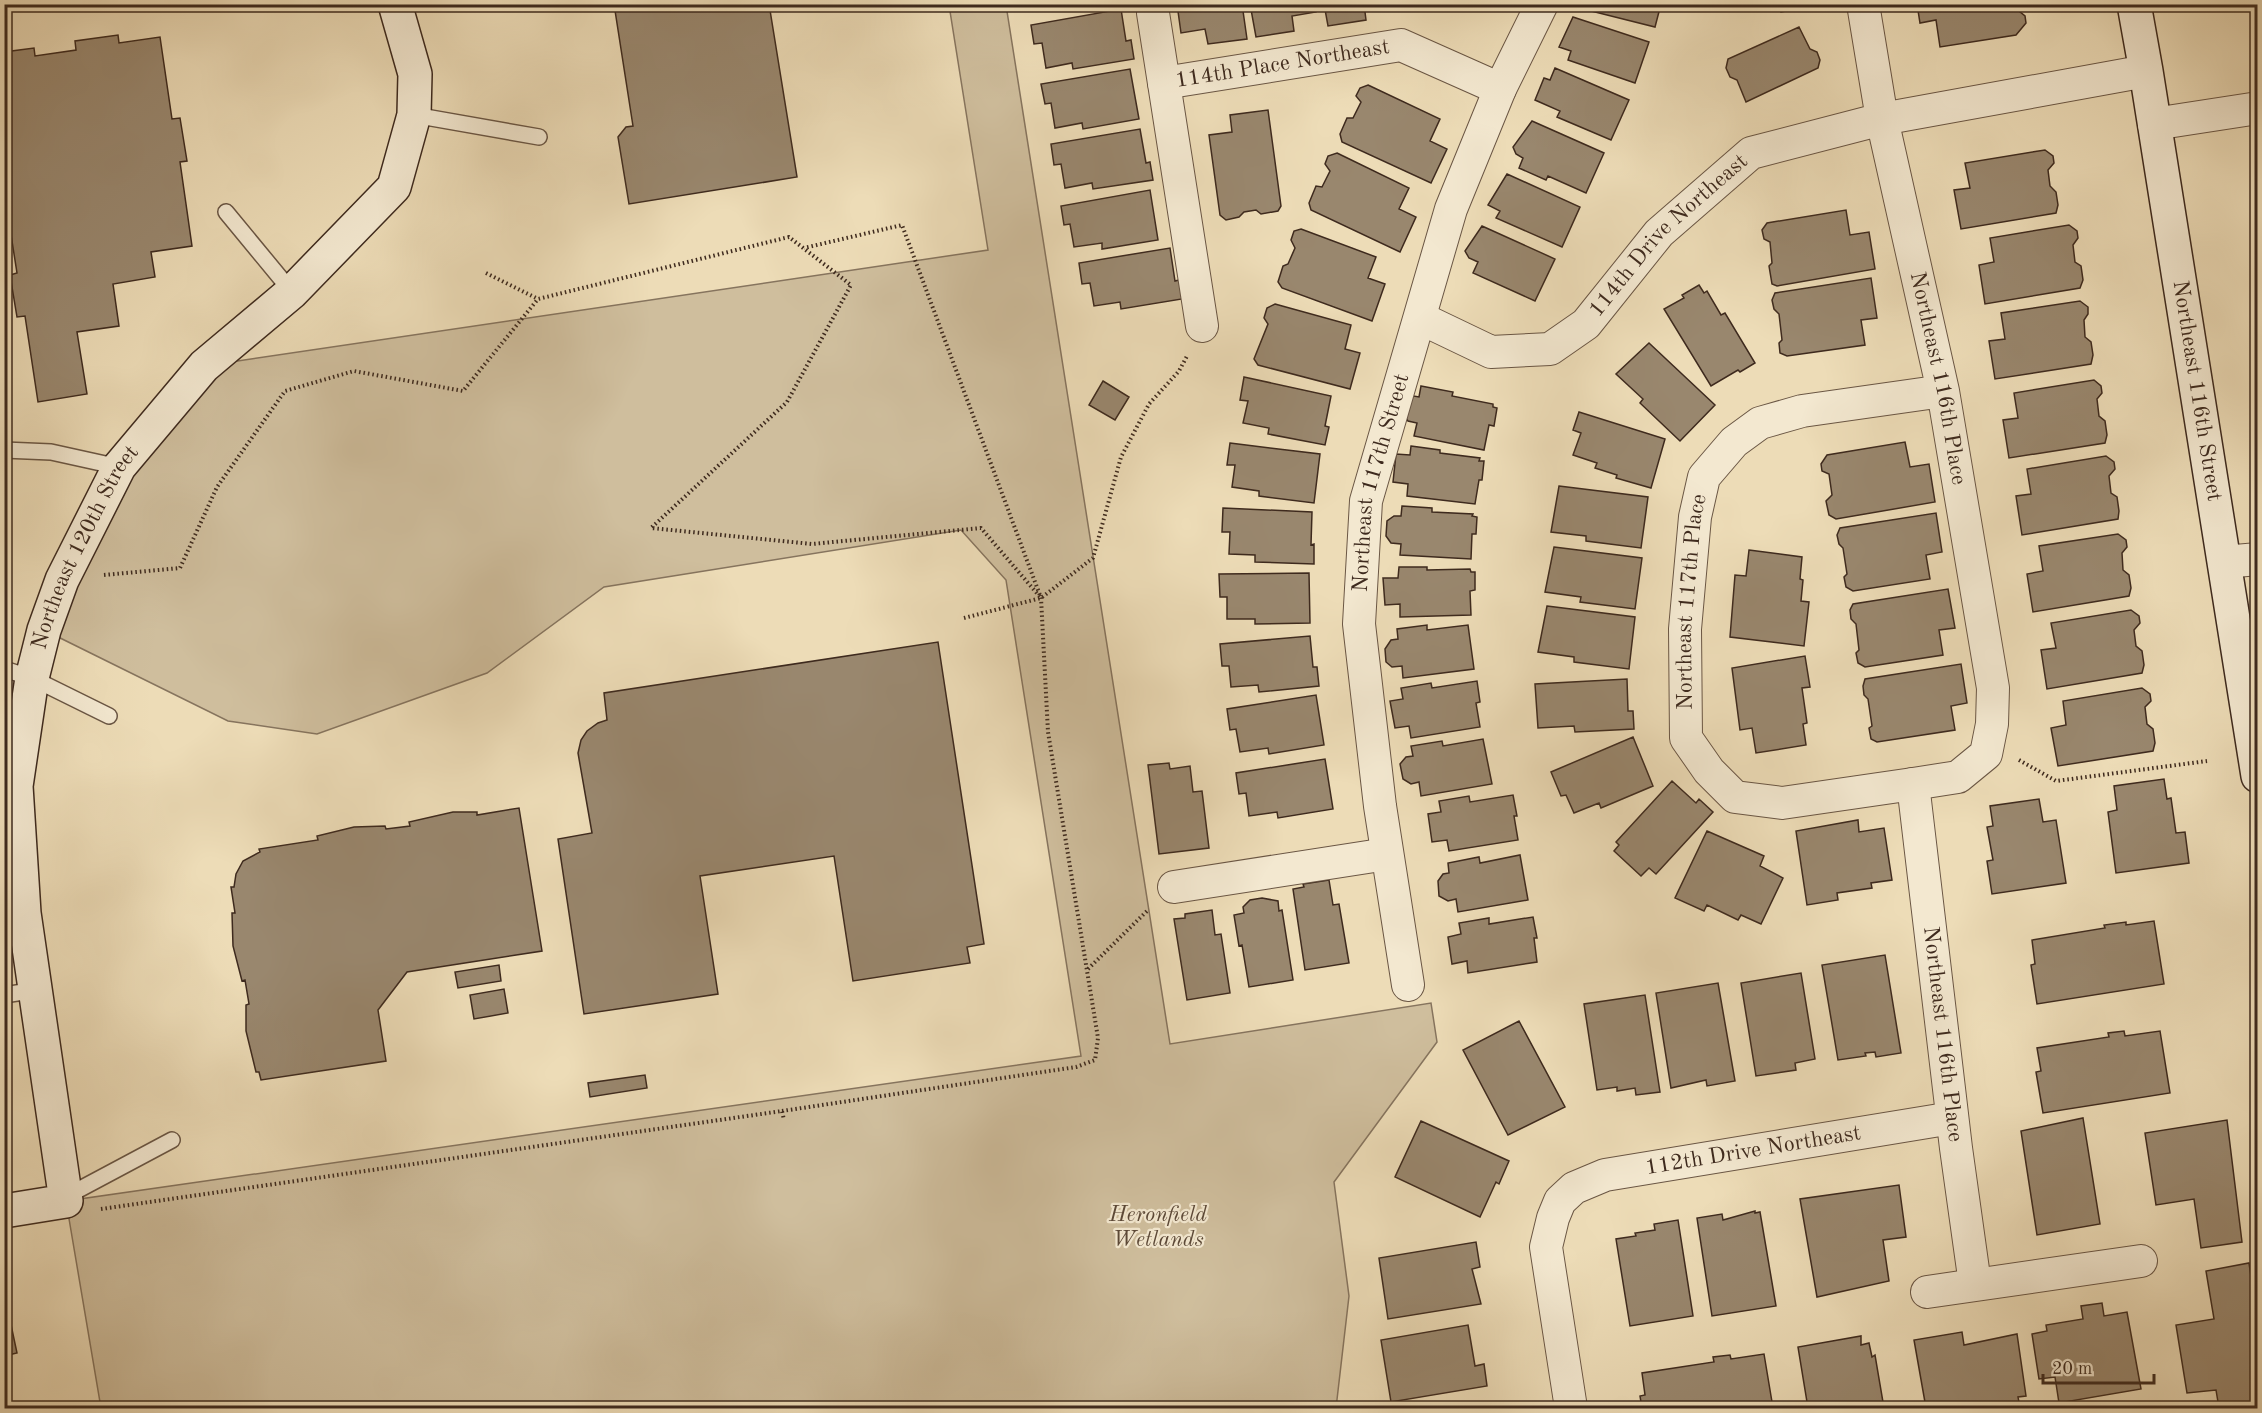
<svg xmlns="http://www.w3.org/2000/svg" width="2262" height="1413" font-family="'Old Standard TT',serif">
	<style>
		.green { fill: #cfbe9d; stroke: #86745e; stroke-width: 1.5 }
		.building { fill: #99876e; stroke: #3e2a1e; stroke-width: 1.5 }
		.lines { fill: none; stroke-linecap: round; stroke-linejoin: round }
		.lane-casing { stroke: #6a5644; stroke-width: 18 }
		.street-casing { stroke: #6a5644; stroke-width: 34 }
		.secondary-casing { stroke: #3e2a1e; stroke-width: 36 }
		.path { stroke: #3e2a1e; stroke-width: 4; stroke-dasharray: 1.5 3; stroke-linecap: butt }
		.lane { stroke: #f3e8d0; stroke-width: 15 }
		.street { stroke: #f3e8d0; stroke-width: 32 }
		.secondary { stroke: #f3e8d0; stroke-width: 33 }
		.labels { text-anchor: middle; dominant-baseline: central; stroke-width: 4.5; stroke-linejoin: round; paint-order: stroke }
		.street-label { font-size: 22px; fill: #3e2a1e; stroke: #f3e8d0 }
		.park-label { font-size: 22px; font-style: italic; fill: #5b4837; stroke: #f3e8d0 }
	</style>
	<rect width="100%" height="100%" fill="#eddcb7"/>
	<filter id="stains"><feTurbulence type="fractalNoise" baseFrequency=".00333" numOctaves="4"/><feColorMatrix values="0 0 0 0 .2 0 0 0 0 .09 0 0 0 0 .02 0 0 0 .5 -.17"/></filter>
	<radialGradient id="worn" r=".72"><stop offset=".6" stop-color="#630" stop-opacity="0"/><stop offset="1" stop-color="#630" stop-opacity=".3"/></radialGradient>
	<path class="green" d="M949,5H1006L1170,1044L1431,1003L1437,1042L1334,1182L1349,1296L1336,1408H101L66,1201L1081,1056L1006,580L961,530L604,587L487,673L317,734L228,721L44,630L62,579L204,366L988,250Z"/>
	<path class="building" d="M614,4H769L797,177L629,204L618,137L626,127L633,126Z
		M1177,4H1242L1247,39L1208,44L1205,29L1181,33Z
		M1250,4H1315L1316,12L1292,16L1294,31L1256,37Z
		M1324,4H1364L1366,20L1328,26Z
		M1584,4H1661L1655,27L1583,9Z
		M1753,4H1827L1781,12L1780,6L1754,10Z
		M1917,4H2015V8L2025,16L2026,23L2016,35L1940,47L1936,20L1920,23Z
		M2252,4H2258V44Z
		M1121,9L1126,41L1131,40L1134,59L1073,69L1072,63L1046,68L1042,43L1034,44L1031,25Z
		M1573,17L1649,42L1635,83L1568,60L1571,51L1559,47Z
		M1799,27L1810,49L1817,52L1820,60L1818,68L1746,102L1737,80L1730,77L1726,68L1728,59Z
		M118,35L119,43L160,37L172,119L180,118L187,161L180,162L192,246L151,252L155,277L113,284L119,326L77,332L87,394L38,402L25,316L17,317L10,275L17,273L4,190V52L34,48L35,56L76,50L75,41Z
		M1555,68L1629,100L1611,140L1557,117L1560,111L1535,100L1544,78L1550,80Z
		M1130,69L1139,119L1083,129L1082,123L1055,128L1051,103L1045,104L1041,84Z
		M1368,85L1440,119L1430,141L1447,149L1431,183L1342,142L1340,134L1347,118H1353L1361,102L1356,96L1360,88Z
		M1268,110L1281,206L1278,211L1261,214L1256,210L1244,212L1239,217L1226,220L1220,215L1209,135L1232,132L1230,115Z
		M1532,121L1604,153L1586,193L1548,176L1546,180L1519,168L1523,158L1516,154L1513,147Z
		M1140,129L1146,163L1150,162L1153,180L1093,189L1092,183L1065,188L1061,164L1054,165L1051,144Z
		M2045,150L2053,156L2054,163L2048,170L2050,186L2056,192L2058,205L2056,213L1961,229L1954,190L1970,188L1965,163Z
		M1337,153L1409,188L1399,209L1416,217L1400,252L1311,210L1309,203L1316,186L1322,187L1330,171L1325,164L1328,156Z
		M1507,174L1580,207L1562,247L1496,218L1500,211L1488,205Z
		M1150,190L1158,240L1102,249V243L1074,247L1070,224L1064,225L1061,206Z
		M1846,210L1850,235L1869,232L1875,269L1777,286L1772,284L1769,266L1772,263L1770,242L1764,239L1762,230L1767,223Z
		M2069,225L2077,231L2078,238L2073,245L2075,262L2081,266L2083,280L2080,288L1985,304L1979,265L1994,262L1990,238Z
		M1482,226L1555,259L1535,301L1473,273L1478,262L1469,258L1465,251Z
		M1301,229L1376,257L1368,278L1385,284L1372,321L1282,288L1278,282L1283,266L1288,264L1295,248L1291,240L1294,231Z
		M1170,248L1175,281L1179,280L1182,299L1121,309L1120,302L1094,306L1090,283L1082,284L1079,263Z
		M1871,278L1877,318L1861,320L1865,345L1787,356L1780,353L1779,343L1782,340L1779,314L1774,309L1772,300L1775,293Z
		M1699,285L1704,293L1707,291L1721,315L1725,313L1755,363L1740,372L1738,370L1711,386L1664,309L1684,298L1682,295Z
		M2080,301L2088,307V314L2084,320L2085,337L2091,342L2093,355L2091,364L1995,379L1989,341L2005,339L2001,313Z
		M1275,304L1351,325L1345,349L1360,353L1350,389L1258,365L1254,359L1268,324L1264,318L1267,308Z
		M1649,343L1715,405L1680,441L1640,403L1643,399L1616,374Z
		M1244,377L1331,396L1325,426L1329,427L1325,445L1268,434L1269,428L1243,423L1248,401L1240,400Z
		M2094,380L2101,386L2102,393L2097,399L2099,416L2105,421L2107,435L2105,443L2009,458L2003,420L2018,418L2014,393Z
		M1103,381L1129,397L1115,420L1089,405Z
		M1421,386L1453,392L1452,396L1493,404V407L1497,408L1494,426L1489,425L1484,450L1414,436L1417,423L1408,421L1404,414L1408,395L1419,397Z
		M1579,412L1665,439L1651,488L1616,478L1617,475L1595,468L1597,463L1573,455L1581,433L1573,430Z
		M1905,442L1910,467L1929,464L1935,502L1836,519L1829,515L1826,501L1832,495L1829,474L1822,471L1821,464L1827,455Z
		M1230,443L1320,454L1314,503L1259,496V491L1232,487L1235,465H1227Z
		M1411,446L1440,450V453L1480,458L1479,461H1484L1482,480H1479L1475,504L1407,496L1408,484L1393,482L1396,454L1410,455Z
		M2106,456L2114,462L2115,469L2109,476L2111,493L2117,497L2119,511L2118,519L2022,535L2016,496L2031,494L2027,469Z
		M1559,486L1648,497L1641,548L1586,541V536L1551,532Z
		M1402,506L1432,508V512L1473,514L1472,516L1477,517L1476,534H1472L1471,559L1400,555L1401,544L1391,543L1386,536L1387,521L1394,516H1401Z
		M1223,508L1312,512L1311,545L1314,544V564L1255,562V555L1229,554L1230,532H1222Z
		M1936,513L1942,552L1926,555L1930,579L1853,591L1846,587L1844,577L1847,574L1843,548L1839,544L1837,535L1840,528Z
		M2118,534L2126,540L2127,547L2122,553L2123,570L2129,575L2131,588L2129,596L2033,612L2027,574L2043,571L2039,546Z
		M1554,547L1642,558L1635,609L1580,602L1581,597L1545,592Z
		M1749,550L1802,557L1800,579L1803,580L1801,601L1809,602L1804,646L1730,637L1735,575L1746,576Z
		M1399,567H1427V570L1470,569L1471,572H1475V590L1470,591L1471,615L1400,617V604L1385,605L1383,578H1398Z
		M1309,573L1310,623L1255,624V619H1227V597H1220L1219,574Z
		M1948,589L1955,628L1939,630L1943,655L1865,667L1858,663L1856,653L1859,650L1856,624L1851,619L1850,610L1853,604Z
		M1547,606L1635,617L1629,669L1574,662V657L1538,652Z
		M2131,610L2139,616L2140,623L2134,630L2136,646L2142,651L2144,665L2142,673L2047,689L2041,650L2056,648L2051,623Z
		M1427,625V630L1468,625L1474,669L1403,678L1402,666L1392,667L1386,662L1385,649L1391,640L1398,639L1397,629Z
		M1310,636L1313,667H1317L1319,686L1259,692L1258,685L1231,687L1229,666H1222L1220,644Z
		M938,642L984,944L967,947L970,963L853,981L834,856L700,876L718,994L584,1014L558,839L592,833L578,753L581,740L587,731L598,723L607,720L604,693Z
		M1805,656L1810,687L1802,688L1807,723L1803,724L1806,745L1756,753L1752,728L1740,730L1732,668Z
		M1961,664L1967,703L1951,706L1955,730L1877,742L1871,739L1869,728L1872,726L1868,699L1864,695L1863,686L1865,679Z
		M1627,679L1628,711H1633L1634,729L1575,732L1574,726L1538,728L1535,684Z
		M1477,681L1480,702L1476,703L1480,727L1411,738L1409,726L1395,728L1390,701L1403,699L1401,688L1431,683L1432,688Z
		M2142,688L2150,694L2151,701L2145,707L2147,724L2153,729L2155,743L2153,751L2058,766L2051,728L2066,725L2063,701Z
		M1316,695L1324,745L1269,754L1268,748L1240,752L1236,729L1230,730L1227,709Z
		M1633,737L1653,786L1601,808L1599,803L1574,813L1566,795L1561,796L1551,772Z
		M1483,739L1492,784L1421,796L1419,782L1411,784L1403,779L1400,764L1406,757L1413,756L1411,746L1442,741L1443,746Z
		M1325,759L1333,809L1278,818L1277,812L1249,816L1246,793L1239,794L1236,773Z
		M1169,763L1170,769L1190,766L1193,792L1202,791L1209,848L1159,854L1148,765Z
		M2164,779L2167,799L2171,798L2176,833L2185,832L2189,863L2116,873L2108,812L2117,810L2114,786Z
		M1672,781L1696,803L1699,799L1713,812L1656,874L1649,868L1641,876L1614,851L1619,845L1616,842Z
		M1513,795L1517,816H1514L1518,840L1449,851L1447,840L1432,842L1428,814L1441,812L1439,801L1469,796L1470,802Z
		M2039,799L2043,822L2056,820L2066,883L1992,894L1987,861L1993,860L1987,827L1993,826L1990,806Z
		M519,808L542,951L407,972L378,1010L386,1061L261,1080L259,1072H256L246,1031V1005L249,1004L245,980L242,981L233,946L232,913H235L231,887H234L236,874L243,861L260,852L259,849L318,840L317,836L354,827L385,826L386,829L410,826L409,822L453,812H477V815Z
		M1858,820L1859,832L1884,828L1892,880L1871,883L1872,888L1837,893L1838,900L1807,905L1796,831Z
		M1707,831L1764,856L1760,866L1783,878L1761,924L1741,915L1738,920L1707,905L1704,911L1675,898Z
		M1520,855L1528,900L1458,912L1456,899L1448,901L1439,896L1438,881L1443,874L1449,873L1448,863L1479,857L1480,863Z
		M1329,880L1333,905L1339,904L1349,963L1305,970L1293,889L1304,887L1303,884Z
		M1262,898L1278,901L1279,911L1282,910L1293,980L1249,987L1242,945L1239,946L1234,915L1244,913L1243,907L1250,900Z
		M1212,910L1215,935L1221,934L1230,993L1187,1000L1174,919L1185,918V914Z
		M1533,917L1537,938H1534L1537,962L1468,973L1467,961L1452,964L1448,937L1461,934L1459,923L1489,918V924Z
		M2154,921L2164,984L2037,1004L2031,965L2035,964L2032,940L2105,928L2104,925L2126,922V925Z
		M1885,955L1901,1053L1876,1057L1875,1052L1865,1053L1866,1056L1838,1060L1822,965Z
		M499,965L501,981L458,988L455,972Z
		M1801,973L1815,1059L1795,1063L1796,1070L1756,1076L1741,983Z
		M1718,983L1735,1081L1707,1086L1706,1080L1671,1088L1656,993Z
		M504,989L508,1013L474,1019L470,995Z
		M1645,995L1660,1092L1636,1095L1635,1088L1617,1091V1087L1597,1090L1584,1004Z
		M1519,1021L1565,1107L1508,1135L1463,1050Z
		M2124,1031L2125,1036L2160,1031L2170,1093L2043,1113L2036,1072L2041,1071L2037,1048L2109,1037L2108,1033Z
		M645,1075L647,1088L590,1097L588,1083Z
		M2083,1118L2100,1224L2037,1235L2021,1131Z
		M2227,1120L2242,1242L2201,1248L2194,1199L2156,1205L2145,1133Z
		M1421,1121L1509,1161L1499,1184L1496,1182L1480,1217L1395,1177Z
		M1899,1185L1906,1237L1883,1240L1889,1281L1817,1297L1800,1199Z
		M1755,1211V1213L1760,1212L1776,1306L1712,1316L1697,1218L1722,1214L1723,1220Z
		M1678,1220L1693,1316L1630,1326L1616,1239L1636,1236L1635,1233L1655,1230L1654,1224Z
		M1476,1242L1480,1267L1472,1269L1481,1304L1388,1319L1379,1258Z
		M2249,1263L2258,1324V1384L2253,1385L2256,1408H2219L2216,1390L2187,1393L2176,1325L2214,1319L2206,1271Z
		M2102,1303L2104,1316L2127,1312L2141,1389L2059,1403L2055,1377L2039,1379L2032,1334L2047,1331L2046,1325L2083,1319L2081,1306Z
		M7,1306L17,1353L4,1356V1307Z
		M1468,1325L1475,1366L1484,1364L1487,1386L1391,1402L1381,1340Z
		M1962,1332L1964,1345L2017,1334L2026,1396L2018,1397L2020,1408H1926L1914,1340Z
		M1861,1336V1345L1869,1343L1872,1357L1875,1355L1884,1408H1808L1798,1347Z
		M1764,1354L1773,1408H1642L1640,1396L1645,1395L1642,1373L1714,1362L1713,1357L1730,1355L1731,1359Z"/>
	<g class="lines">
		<defs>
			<path id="lane" d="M414,115L539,137
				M226,212L292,292
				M4,450L51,452L119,467
				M4,669L32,678L109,716
				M4,995L36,990
				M65,1197L172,1140"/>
			<g id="street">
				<path id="s1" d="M1863,4L1882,119L1943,391L1993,688L1992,724L1986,754L1958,777L1913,784L1782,803L1735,797L1709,771L1686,738L1685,629L1695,517L1704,477L1734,442L1760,423L1802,411L1943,391"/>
				<path d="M1153,13L1202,326"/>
				<path id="s2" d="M1164,83L1401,45L1500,89"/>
				<path d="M2154,124L2258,108"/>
				<path id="s3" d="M1420,318L1491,352L1550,349L1586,324L1659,233L1751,153L1882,119L2146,71"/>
				<path d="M2224,562L2258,559"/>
				<path id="s4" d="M1913,784L1956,1148L1975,1284"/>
				<path d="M1174,887L1387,854"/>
				<path id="s5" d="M1408,985L1380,806L1359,624L1366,501L1451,209L1500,89L1542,4"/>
				<path d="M1927,1292L2141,1261"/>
				<path id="s6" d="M1571,1408L1546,1247L1553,1218L1560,1201L1574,1188L1605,1175L1952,1118"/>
			</g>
			<g id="secondary">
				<path id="s7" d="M2134,4L2146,71L2258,776"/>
				<path id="s8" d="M4,1211L66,1201L24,913L16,786L32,678L44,630L62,580L119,467L204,366L292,292L394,187L414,115L415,74L395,4"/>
			</g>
		</defs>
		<use href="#lane" class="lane-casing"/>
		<use href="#street" class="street-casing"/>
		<use href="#secondary" class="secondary-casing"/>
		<path class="path" d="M486,273L538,299
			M104,575L180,568L217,487L285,391L354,371L463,391L538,299L789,237L851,285L787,402L651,528L812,544L981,528L1041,598
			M964,618L1041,598L1093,558L1121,457L1149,404L1179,371L1187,356
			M2019,760L2056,781L2207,761
			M1088,969L1149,909
			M782,1111L1076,1067L1095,1060L1098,1038L1048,732L1041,598L902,225L804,248
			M101,1209L782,1111L784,1120"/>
		<use href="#lane" class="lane"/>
		<use href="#street" class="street"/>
		<use href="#secondary" class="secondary"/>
	</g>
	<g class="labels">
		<g class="street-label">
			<text stroke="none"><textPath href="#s2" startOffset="120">114th Place Northeast</textPath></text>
			<text stroke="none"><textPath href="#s3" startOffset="303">114th Drive Northeast</textPath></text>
			<text stroke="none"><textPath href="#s1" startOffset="382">Northeast 116th Place</textPath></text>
			<text stroke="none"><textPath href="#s7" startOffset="392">Northeast 116th Street</textPath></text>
			<text stroke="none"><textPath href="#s5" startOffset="508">Northeast 117th Street</textPath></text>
			<text stroke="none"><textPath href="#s8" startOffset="732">Northeast 120th Street</textPath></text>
			<text stroke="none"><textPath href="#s1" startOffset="1238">Northeast 117th Place</textPath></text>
			<text stroke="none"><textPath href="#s4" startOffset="252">Northeast 116th Place</textPath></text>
			<text stroke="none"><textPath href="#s6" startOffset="414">112th Drive Northeast</textPath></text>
		</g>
		<g class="park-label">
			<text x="1158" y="1215">Heronfield<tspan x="1158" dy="25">Wetlands</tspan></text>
		</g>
	</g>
	<rect width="2262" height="1413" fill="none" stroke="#eddcb7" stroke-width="24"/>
	<rect x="6" y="6" width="2250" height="1401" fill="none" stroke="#3e2a1e" stroke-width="3"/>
	<rect x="12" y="12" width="2238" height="1389" fill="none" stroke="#3e2a1e" stroke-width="1.5"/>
	<path d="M2043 1374v9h111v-9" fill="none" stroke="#3e2a1e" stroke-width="3"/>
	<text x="2052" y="1374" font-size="18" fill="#3e2a1e" stroke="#f3e8d0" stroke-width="4.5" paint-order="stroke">20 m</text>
	<rect width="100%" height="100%" filter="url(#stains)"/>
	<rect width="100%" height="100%" fill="url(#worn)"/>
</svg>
